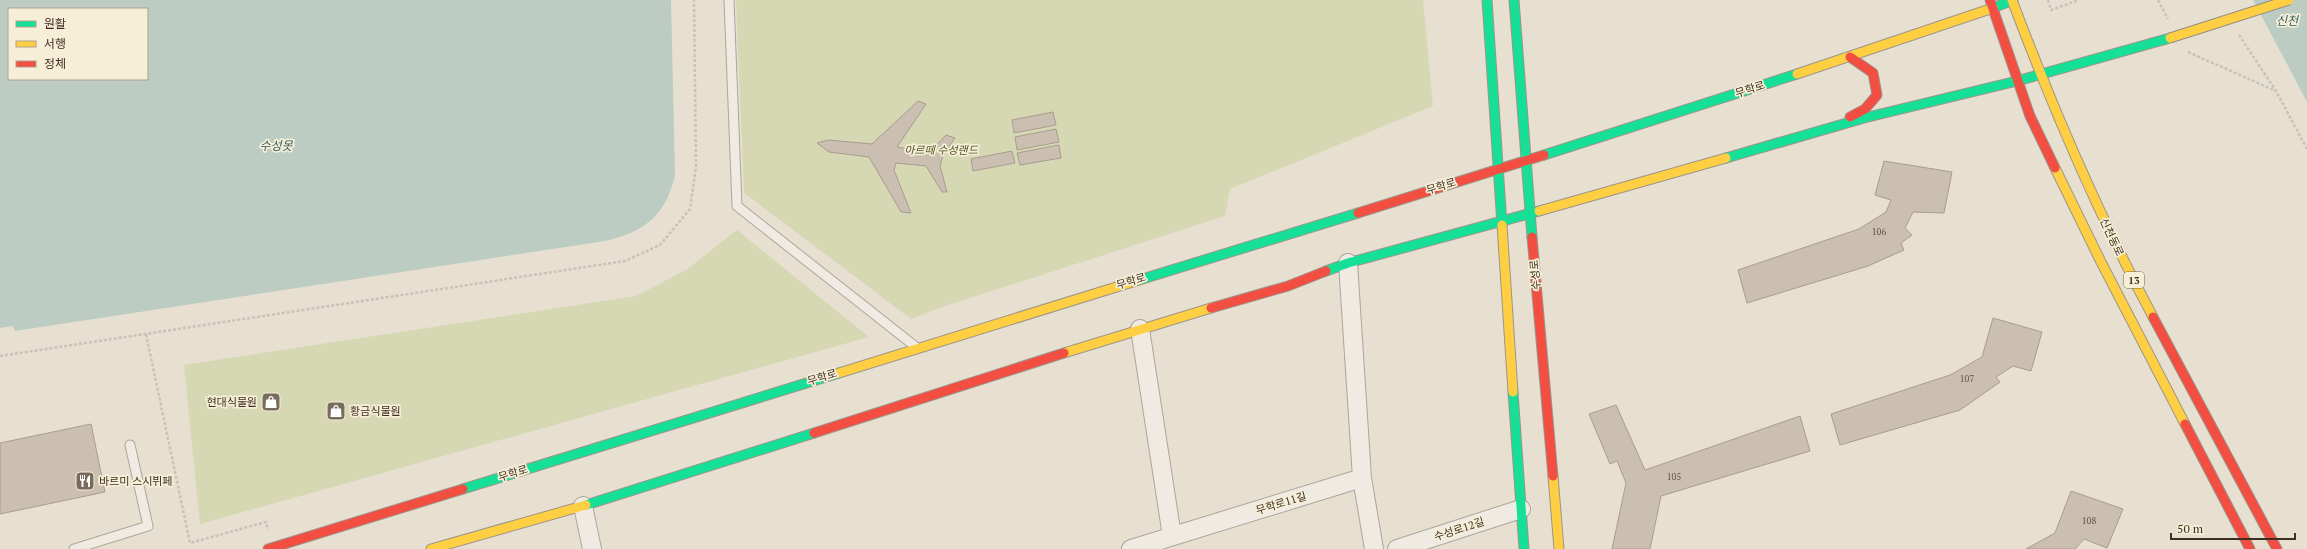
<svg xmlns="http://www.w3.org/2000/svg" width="2307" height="549" font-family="'PT Serif','Noto Sans KR',serif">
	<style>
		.green { fill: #d6d7b3 }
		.water { fill: #bcccc2; fill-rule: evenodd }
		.building { fill: #cbbfb2; stroke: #a89c90 }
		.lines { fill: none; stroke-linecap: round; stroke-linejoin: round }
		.lane-casing { stroke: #ada599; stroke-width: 11 }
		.street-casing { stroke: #ada599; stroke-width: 20 }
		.fast-casing { stroke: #9c958a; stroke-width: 11 }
		.slow-casing { stroke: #9c958a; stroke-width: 11 }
		.jam-casing { stroke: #9c958a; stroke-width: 11 }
		.path { stroke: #c8c2b9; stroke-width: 2.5; stroke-dasharray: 3 2; stroke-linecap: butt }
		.lane { stroke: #efebe3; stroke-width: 9 }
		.street { stroke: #efebe3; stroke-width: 18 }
		.fast { stroke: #16e098; stroke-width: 9 }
		.slow { stroke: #ffcf43; stroke-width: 9 }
		.jam { stroke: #f24e42; stroke-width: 9 }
		.slow-bridge-casing { stroke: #928b80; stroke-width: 11; stroke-linecap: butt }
		.slow-bridge { stroke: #ffcf43; stroke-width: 9 }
		.labels { text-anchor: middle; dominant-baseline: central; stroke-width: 3.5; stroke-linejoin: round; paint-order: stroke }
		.number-label { font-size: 9px; fill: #605244 }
		.shield { fill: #f7eed8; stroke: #756857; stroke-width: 1 }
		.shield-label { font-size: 10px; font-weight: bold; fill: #3d2e20 }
		.street-label { font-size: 11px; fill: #3d2e20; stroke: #f7eed8 }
		.park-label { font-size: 11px; font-style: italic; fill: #4d5a26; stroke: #f7eed8 }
		.poi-label { font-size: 11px; fill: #3d2e20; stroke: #f7eed8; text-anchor: start }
		.water-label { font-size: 12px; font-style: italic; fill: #2f5d5a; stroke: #f7eed8 }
	</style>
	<rect width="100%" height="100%" fill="#e7e0d1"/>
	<path class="green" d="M736,0H1423L1433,106L1230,189L1225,216L939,308L911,319L744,193Z
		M737,230L869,337L200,524L184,365L636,296L686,270Z"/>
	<path class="water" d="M0,0H671L675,175C666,215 645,232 605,241L15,331L13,326L0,328ZM9,9H147V79H9Z
		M2253,0H2307V102Z"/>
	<path class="building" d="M918,101L926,104L897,147L929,153L946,135L955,138L943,155L940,166L947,192H942L926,166L896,163L894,170L911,213L901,212L869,157L829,152L817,143L828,140L872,144Z
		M1053,112L1056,125L1014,133L1012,120Z
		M1056,129L1059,142L1017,150L1015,137Z
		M1059,145L1061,158L1020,165L1017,153Z
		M1012,151L1015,163L973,171L971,159Z
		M1884,161L1952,172L1944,213L1913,212L1905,228L1912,235L1901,243L1904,250L1868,266L1747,303L1738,270L1859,229L1886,212L1891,200L1875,195Z
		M1993,318L2042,332L2031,371L2013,366L1996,377L2000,382L1960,410L1840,445L1831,414L1950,375L1982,357Z
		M1616,405L1645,470L1800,416L1810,451L1661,496L1650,549H1612L1626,483L1617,461L1610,464L1589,414Z
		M91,424L105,492L0,514V443Z
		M2071,491L2123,509L2107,548L2084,539L2075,549H2026L2055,533Z"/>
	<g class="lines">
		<defs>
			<path id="lane" d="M729,0L737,206L916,347
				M74,549L148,526L130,445"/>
			<path id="street" d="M1348,263L1362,478L1374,549
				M1140,329L1172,536
				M583,506L592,549
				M1131,549L1362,478
				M1397,549L1521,509"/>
			<path id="fast" d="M1487,0L1502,225
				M1514,0L1532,237
				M1993,8L2013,0
				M2017,81L2170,38
				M1544,155L1797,74
				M1726,158L1864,118L2017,81
				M1326,271L1348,263L1539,211
				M1139,280L1358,213
				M1513,392L1524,549
				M463,489L839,373
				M586,505L814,433"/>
			<path id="slow" d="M2012,0C2053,109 2098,214 2153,317
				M1797,74L1993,8
				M2055,168L2101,262L2185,424
				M1539,211L1726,158
				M1502,225L1513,392
				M1064,353L1211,308
				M839,373L1139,280
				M1553,476L1559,549
				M431,549L586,505"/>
			<path id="jam" d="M1990,0L2030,116L2055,168
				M1850,57L1873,73L1877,95L1865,109L1850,117
				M1358,213L1544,155
				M1532,237L1553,476
				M1211,308L1288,286L1326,271
				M2153,317L2277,549
				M2185,424L2250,549
				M814,433L1064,353
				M268,549L463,489"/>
		</defs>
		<use href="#lane" class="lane-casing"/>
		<use href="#street" class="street-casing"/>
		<use href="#fast" class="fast-casing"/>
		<use href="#slow" class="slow-casing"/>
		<use href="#jam" class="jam-casing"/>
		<path class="path" d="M2048,0L2051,10L2079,0
			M2158,0L2168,19
			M2239,35L2276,91L2307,149
			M2188,52L2276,91
			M146,334L190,543L266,522L268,530
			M0,356L625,261L660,245L690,209L696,167L694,0"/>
		<use href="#lane" class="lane"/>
		<use href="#street" class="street"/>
		<use href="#fast" class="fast"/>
		<use href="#slow" class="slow"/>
		<use href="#jam" class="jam"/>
		<defs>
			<path id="slow-bridge" d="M2170,38L2289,0"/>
		</defs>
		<use href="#slow-bridge" class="slow-bridge-casing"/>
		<use href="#slow-bridge" class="slow-bridge"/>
	</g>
	<defs>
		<symbol id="shop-square" viewBox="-11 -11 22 22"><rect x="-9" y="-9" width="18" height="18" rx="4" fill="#786c5e" stroke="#f7eed8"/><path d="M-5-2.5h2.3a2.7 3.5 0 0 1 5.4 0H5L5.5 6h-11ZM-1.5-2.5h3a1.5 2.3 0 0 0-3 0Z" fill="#fff"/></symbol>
		<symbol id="restaurant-square" viewBox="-11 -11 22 22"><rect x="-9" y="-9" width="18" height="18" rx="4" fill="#786c5e" stroke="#f7eed8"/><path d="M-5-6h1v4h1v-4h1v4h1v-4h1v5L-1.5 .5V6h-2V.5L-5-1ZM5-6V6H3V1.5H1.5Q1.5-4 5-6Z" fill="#fff"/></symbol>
	</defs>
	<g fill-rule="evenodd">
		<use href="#shop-square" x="260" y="391" width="22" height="22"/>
		<use href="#shop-square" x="325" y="400" width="22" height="22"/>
		<use href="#restaurant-square" x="74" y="470" width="22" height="22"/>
	</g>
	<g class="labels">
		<g class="number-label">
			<text x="1879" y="232">106</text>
			<text x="1967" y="379">107</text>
			<text x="1674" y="477">105</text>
			<text x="2089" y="521">108</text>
		</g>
		<rect class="shield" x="2124" y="272" width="20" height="16" rx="3"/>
		<g class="shield-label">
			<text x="2134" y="280">13</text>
		</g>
		<g class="street-label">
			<text transform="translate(1750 89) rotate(-18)">무학로</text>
			<text transform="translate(1441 186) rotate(-17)">무학로</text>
			<text transform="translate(2112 237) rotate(65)">신천동로</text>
			<text transform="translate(1535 275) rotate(-95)">수성로</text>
			<text transform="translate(1131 281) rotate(-17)">무학로</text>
			<text transform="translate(822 377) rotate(-17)">무학로</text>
			<text transform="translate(513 473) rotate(-17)">무학로</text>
			<text transform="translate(1281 503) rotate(-17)">무학로11길</text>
			<text transform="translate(1459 529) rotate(-18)">수성로12길</text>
		</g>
		<g class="park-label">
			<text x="941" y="150">아르떼 수성랜드</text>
		</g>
		<g class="poi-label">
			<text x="257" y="402" text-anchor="end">현대식물원</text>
			<text x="350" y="411">황금식물원</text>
			<text x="99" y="481">바르미 스시뷔페</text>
		</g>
		<g class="water-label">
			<text x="2287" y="20">신천</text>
			<text x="276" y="145">수성못</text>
		</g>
	</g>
	<rect x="8" y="8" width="140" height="72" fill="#f7eed8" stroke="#ada18e"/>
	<rect x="16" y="21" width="20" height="6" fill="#16e098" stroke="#ada18e"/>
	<text x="44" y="28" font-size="12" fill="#3d2e20">원활</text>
	<rect x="16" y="41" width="20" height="6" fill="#ffcf43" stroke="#ada18e"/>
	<text x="44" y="48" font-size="12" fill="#3d2e20">서행</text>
	<rect x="16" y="61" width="20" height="6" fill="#f24e42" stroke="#ada18e"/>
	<text x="44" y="68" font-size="12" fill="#3d2e20">정체</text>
	<path d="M2171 533v6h124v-6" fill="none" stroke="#3d2e20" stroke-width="2"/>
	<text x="2177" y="533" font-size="12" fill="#3d2e20" stroke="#f7eed8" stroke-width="3" paint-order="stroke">50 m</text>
</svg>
